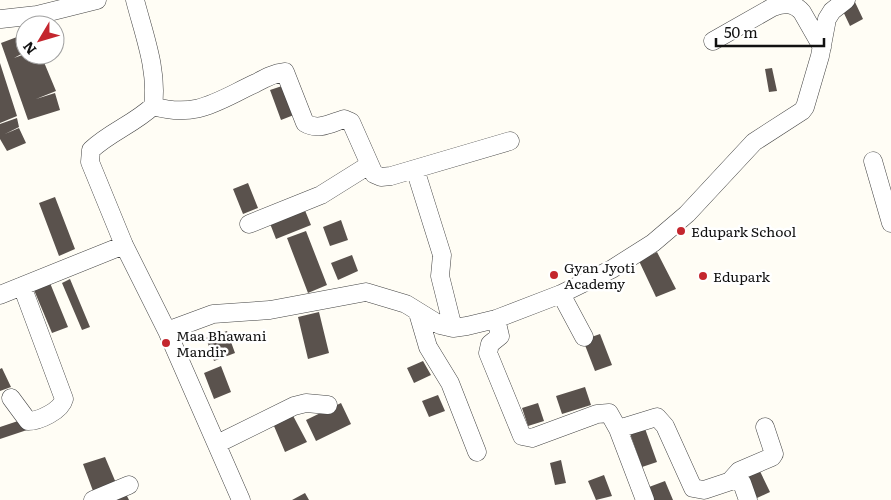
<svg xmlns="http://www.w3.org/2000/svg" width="891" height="500" font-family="Literata,serif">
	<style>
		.building { fill: #5a524d }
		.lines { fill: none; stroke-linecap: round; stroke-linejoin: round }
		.minor-casing { stroke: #444; stroke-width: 19 }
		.minor { stroke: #fff; stroke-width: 18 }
		.poi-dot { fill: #c4262e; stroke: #fff; stroke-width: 2 }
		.labels { text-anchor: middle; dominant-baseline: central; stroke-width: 5; stroke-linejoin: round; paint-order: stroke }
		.poi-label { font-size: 14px; fill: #111; stroke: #fff; text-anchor: start }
	</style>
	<rect width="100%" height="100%" fill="#fffdf5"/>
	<path class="building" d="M854,0L863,19L850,26L841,7Z
		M25,34V52L14,58L25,54L41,55L56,91L36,99L55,93L60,110L28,120L1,43Z
		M0,63L17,116L0,123Z
		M772,68L777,91L769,92L765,69Z
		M288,84L299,113L281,120L270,90Z
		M17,118L19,127L5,134L19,128L26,143L7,151L0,139V124Z
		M248,183L258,208L243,214L233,189Z
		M55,197L75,249L59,256L39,203Z
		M304,208L311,225L276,239L269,221Z
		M341,220L348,240L330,246L323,227Z
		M306,231L327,285L308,293L287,238Z
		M657,252L676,289L656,297L639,261Z
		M352,255L358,271L338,280L331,263Z
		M70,279L90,327L82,330L62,283Z
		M50,283L68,327L52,333L34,290Z
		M319,312L329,353L308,359L298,317Z
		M227,331L235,353L214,361L206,338Z
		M600,334L612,365L595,371L583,340Z
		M423,361L431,375L414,383L407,368Z
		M221,366L231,392L214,399L204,373Z
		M2,368L11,387L0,391V369Z
		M585,387L591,405L562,414L556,396Z
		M438,395L445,411L429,417L422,401Z
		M341,403L351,424L316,441L306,420Z
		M538,403L544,421L528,426L522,408Z
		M290,410L307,442L285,452L271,419Z
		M21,420L27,430L0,439V427Z
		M643,423L657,462L642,467L628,428Z
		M105,457L116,483L93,491L83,464Z
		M561,460L566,483L555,485L550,463Z
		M757,465L770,492L757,498L744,471Z
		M604,475L612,496L596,500L588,481Z
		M665,481L673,500H654L649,487Z
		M125,492L129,500H108Z
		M305,493L309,500H292Z"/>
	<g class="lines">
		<defs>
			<path id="minor" d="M135,0C144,35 158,70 153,106C134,124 110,132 91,150L90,162L124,245L167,331L241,500
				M1,19L37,15L97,0
				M713,41L773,7C784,3 793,2 802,12L822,47
				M153,106C196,119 217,101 256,83C265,78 274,73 285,72L305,123C318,131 331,123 344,119L351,122L374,174L381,177L391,176L510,141
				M873,161L891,223
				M415,169L442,255L440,276L453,328
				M249,224L321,195L369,165
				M561,294L584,337
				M0,295L124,245
				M418,313L428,347L450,383L477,452
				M496,319L500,336L490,344L488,353L522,436L532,438L597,414L609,413L618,429L645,500
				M167,331L213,314L270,310L366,292L406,304L440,325L453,328L467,326L496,319L561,294L612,269L653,243L687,214L754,142L802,111L805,107L820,56L827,19L832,11L846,0
				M11,398L28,421C39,421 61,411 64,399L22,286
				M618,429L657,417L665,426L693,488L704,490L737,479L742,483L748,500
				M217,444L294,406L306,403L328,405
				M731,480L739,471L772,457L774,454L765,427
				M93,500L129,485"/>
		</defs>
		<use href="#minor" class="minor-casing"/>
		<use href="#minor" class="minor"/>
	</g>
	<g class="poi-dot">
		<circle cx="681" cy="231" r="5"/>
		<circle cx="554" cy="275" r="5"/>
		<circle cx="703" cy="276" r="5"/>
		<circle cx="166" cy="343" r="5"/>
	</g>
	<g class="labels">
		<g class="poi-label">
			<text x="691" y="231">Edupark School</text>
			<text x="564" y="267">Gyan Jyoti<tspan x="564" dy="16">Academy</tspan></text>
			<text x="713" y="276">Edupark</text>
			<text x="176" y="335">Maa Bhawani<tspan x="176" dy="16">Mandir</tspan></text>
		</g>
	</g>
	<g transform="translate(40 40) rotate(232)"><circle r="24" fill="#ffffff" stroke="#a0a0a0"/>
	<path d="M0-4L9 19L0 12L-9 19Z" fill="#c4262e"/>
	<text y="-8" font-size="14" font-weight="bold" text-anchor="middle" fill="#111111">N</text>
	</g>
	<path d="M716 38v8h108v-8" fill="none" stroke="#111111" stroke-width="2.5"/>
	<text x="724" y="38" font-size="15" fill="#111111" stroke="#ffffff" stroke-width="4" paint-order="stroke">50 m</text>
</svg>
